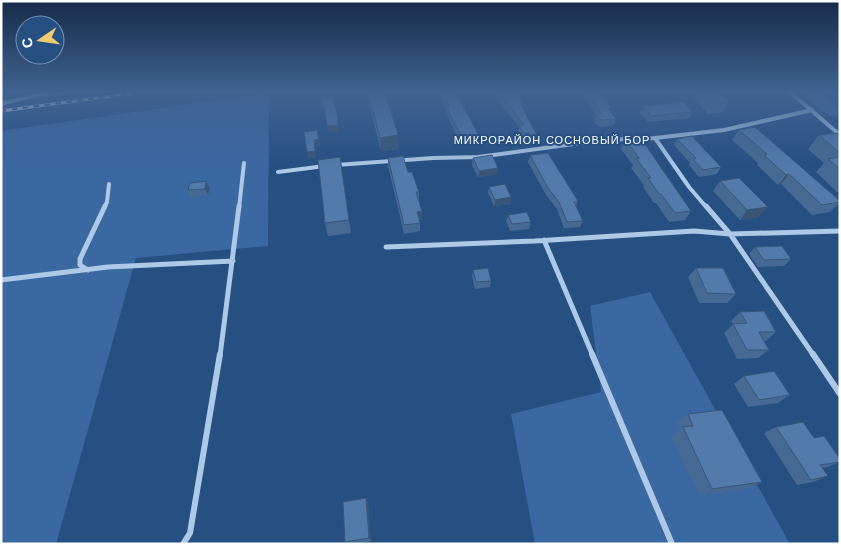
<svg xmlns="http://www.w3.org/2000/svg" width="841" height="545" font-family="'Work Sans',sans-serif">
	<style>
		.green { fill: #3a68a0 }
		.lines { fill: none; stroke-linecap: round; stroke-linejoin: round }
		.minor-far2 { stroke: #aec8e7; stroke-width: 4 }
		.minor-far1 { stroke: #aec8e7; stroke-width: 5 }
		.minor { stroke: #aec8e7; stroke-width: 6 }
		.rail-casing { stroke: #fff; stroke-width: 3 }
		.rail { stroke: #264f82; stroke-width: 2; stroke-dasharray: 5.5; stroke-linecap: butt }
		.wall { fill: #476a94 }
		.shaded-wall { fill: #395678 }
		.building { fill: #527bac; stroke: #395678 }
		.labels { text-anchor: middle; dominant-baseline: central; stroke-width: 4; stroke-linejoin: round; paint-order: stroke }
		.far-neighbourhood-label { font-size: 11px; letter-spacing: 1px; fill: #fff; stroke: #264f82 }
	</style>
	<rect width="100%" height="100%" fill="#264f82"/>
	<path class="green" d="M799,92H820L840,108V116H829Z
		M269,93L268,246L136,258L56,544H1V131Z
		M650,292L790,544H535L511,414L601,392L590,306Z"/>
	<g class="lines">
		<path class="minor-far2" d="M790,92L840,135
			M1,104L27,97L62,92
			M655,138L689,187L707,208
			M336,165L433,158L478,157L603,140L655,138L724,130L812,110
			M278,172L325,166
			M104,208L107,202L109,184
			M239,208L244,163"/>
		<path class="minor-far1" d="M706,206L730,234L814,356
			M544,240L593,356
			M386,247L535,241L694,231L730,234L840,231
			M88,270L80,265V259L105,206
			M1,280L108,267L233,261
			M220,356L239,206"/>
		<path class="minor" d="M592,354L672,544
			M813,354L840,394
			M183,544L190,533L220,354"/>
		<defs>
			<path id="rail" d="M1,111L142,92"/>
		</defs>
		<use href="#rail" class="rail-casing"/>
		<use href="#rail" class="rail"/>
	</g>
	<path class="wall" d="M366,92H385L399,149L381,151L367,97Z
		M441,92H456L479,136L478,142L461,145L446,113V109L442,101V96Z
		M497,92H515L523,103L522,108L538,137L537,144L532,146L527,139L522,140L518,132L519,127L498,100L499,96Z
		M580,92H599L611,108L610,112L616,119L613,126L599,127L594,121L596,115Z
		M688,92H718L729,102L723,112L708,114Z
		M642,106L693,112L689,118L648,122L640,113Z
		M739,130L840,201V202L830,212L812,215L781,184L778,185L757,165L758,163L732,140Z
		M840,133V192H837L816,172L824,163L808,149L819,135Z
		M625,139L691,211L685,220L669,222L656,203H654L643,187L644,185L631,168L633,165L621,149Z
		M677,139L721,167L717,174L699,177L689,165L690,163L674,145Z
		M530,155L578,201L576,206L583,221L580,227L564,228L557,209L546,195L528,162Z
		M340,157L351,233L328,236L325,223Z
		M388,158L419,192V201L422,220H420V231L404,234L388,166Z
		M473,158L498,168L497,174L478,177L472,165Z
		M206,181L210,188L208,195L191,197L188,190Z
		M720,181L759,217L740,220L713,191Z
		M489,187L511,197L510,204L494,206L488,193Z
		M508,215L531,222L529,229L510,231L506,221Z
		M755,247L791,259L784,266L758,267L749,254Z
		M696,268L736,294L727,303H699L688,277Z
		M473,270L491,281L490,287L475,289L472,276Z
		M740,312L776,332L766,341H764L769,350L758,358L737,359L724,333L733,324L731,321Z
		M744,376L790,395L778,403L748,407L734,384Z
		M688,414L762,482L746,489L699,495L671,436L679,430L676,423Z
		M776,427L814,438L840,459V462L827,467L822,468L828,476L813,482L797,485L764,433Z
		M366,498L368,503L371,541L359,544H347L345,542Z"/>
	<path class="shaded-wall" d="M294,92H308L294,94Z
		M337,113L339,132L328,133L327,126Z
		M317,130L320,146H315L316,158L308,159L307,152L314,140Z
		M398,135L399,149L381,151L380,138Z
		M479,136L478,142L461,145L462,138Z
		M538,137L537,144L532,146L533,139Z
		M498,168L497,174L478,177L479,171Z
		M789,174L781,184L778,185L786,175Z
		M206,181L210,188L208,195L205,189Z
		M511,197L510,204L494,206L495,200Z
		M768,207L759,217L740,220L747,210Z
		M422,211V220L417,221V212Z
		M366,498L368,503L371,541L369,538Z"/>
	<path class="building" d="M368,92H385L398,135L380,138Z
		M444,92H456L479,136L462,138L446,107L449,106L443,95L445,94Z
		M501,92H515L523,103H520L538,137L533,139L529,133H523L519,125H524L499,93H502Z
		M586,92H599L611,108L608,109L616,119L601,120L596,114L601,113Z
		M703,92H718L729,102L714,104Z
		M332,97L337,113L338,125L327,126L322,98Z
		M684,102L693,112L651,116L642,106Z
		M755,127L840,201V202L822,205L789,174L786,175L764,155L767,154L739,130Z
		M317,130L319,139L314,140L315,151L307,152L304,132Z
		M840,133V153L819,135Z
		M692,136L721,167L703,170L693,159L696,158L677,139Z
		M640,137L691,211L675,213L661,194H659L648,178H651L636,158H639L625,139Z
		M548,153L578,201L574,202L583,221L567,222L559,202L548,188L530,155Z
		M492,155L498,168L479,171L473,158Z
		M403,156L408,172H412L419,192H416L422,211L417,212L420,223L404,225L388,158Z
		M340,157L349,220L325,223L318,160Z
		M840,157V169L828,159Z
		M739,178L768,207L747,210L720,181Z
		M206,181L205,189L188,190L190,183Z
		M505,184L511,197L495,200L489,187Z
		M527,212L531,222L512,224L508,215Z
		M782,246L791,259L764,260L755,247Z
		M488,268L491,281L476,282L473,270Z
		M696,268H723L736,294L707,293Z
		M764,311L776,332H759L769,350H747L733,324L747,323L740,312Z
		M774,371L790,395L759,400L744,376Z
		M722,410L762,482L712,489L683,427L693,426L688,414Z
		M803,422L814,438L824,436L840,459V462L820,465L828,476L811,480L776,427Z
		M366,498L369,538L345,542L343,502Z"/>
	<linearGradient id="sky" x2="0" y2="1"><stop stop-color="#152b48"/><stop offset="0.55" stop-color="#416392"/><stop offset="1" stop-color="#416392" stop-opacity="0"/></linearGradient>
	<rect width="841" height="168" fill="url(#sky)"/>
	<g class="labels">
		<g class="far-neighbourhood-label">
			<text x="552" y="140">МИКРОРАЙОН СОСНОВЫЙ БОР</text>
		</g>
	</g>
	<rect width="841" height="545" fill="none" stroke="#ffffff" stroke-width="5"/>
	<g transform="translate(40 40) rotate(257)"><circle r="24" fill="#264f82" stroke="#7d95b4"/>
	<path d="M0-4L9 19L0 12L-9 19Z" fill="#f0cb73"/>
	<text y="-8" font-size="14" font-weight="bold" text-anchor="middle" fill="#ffffff">С</text>
	</g>
</svg>
